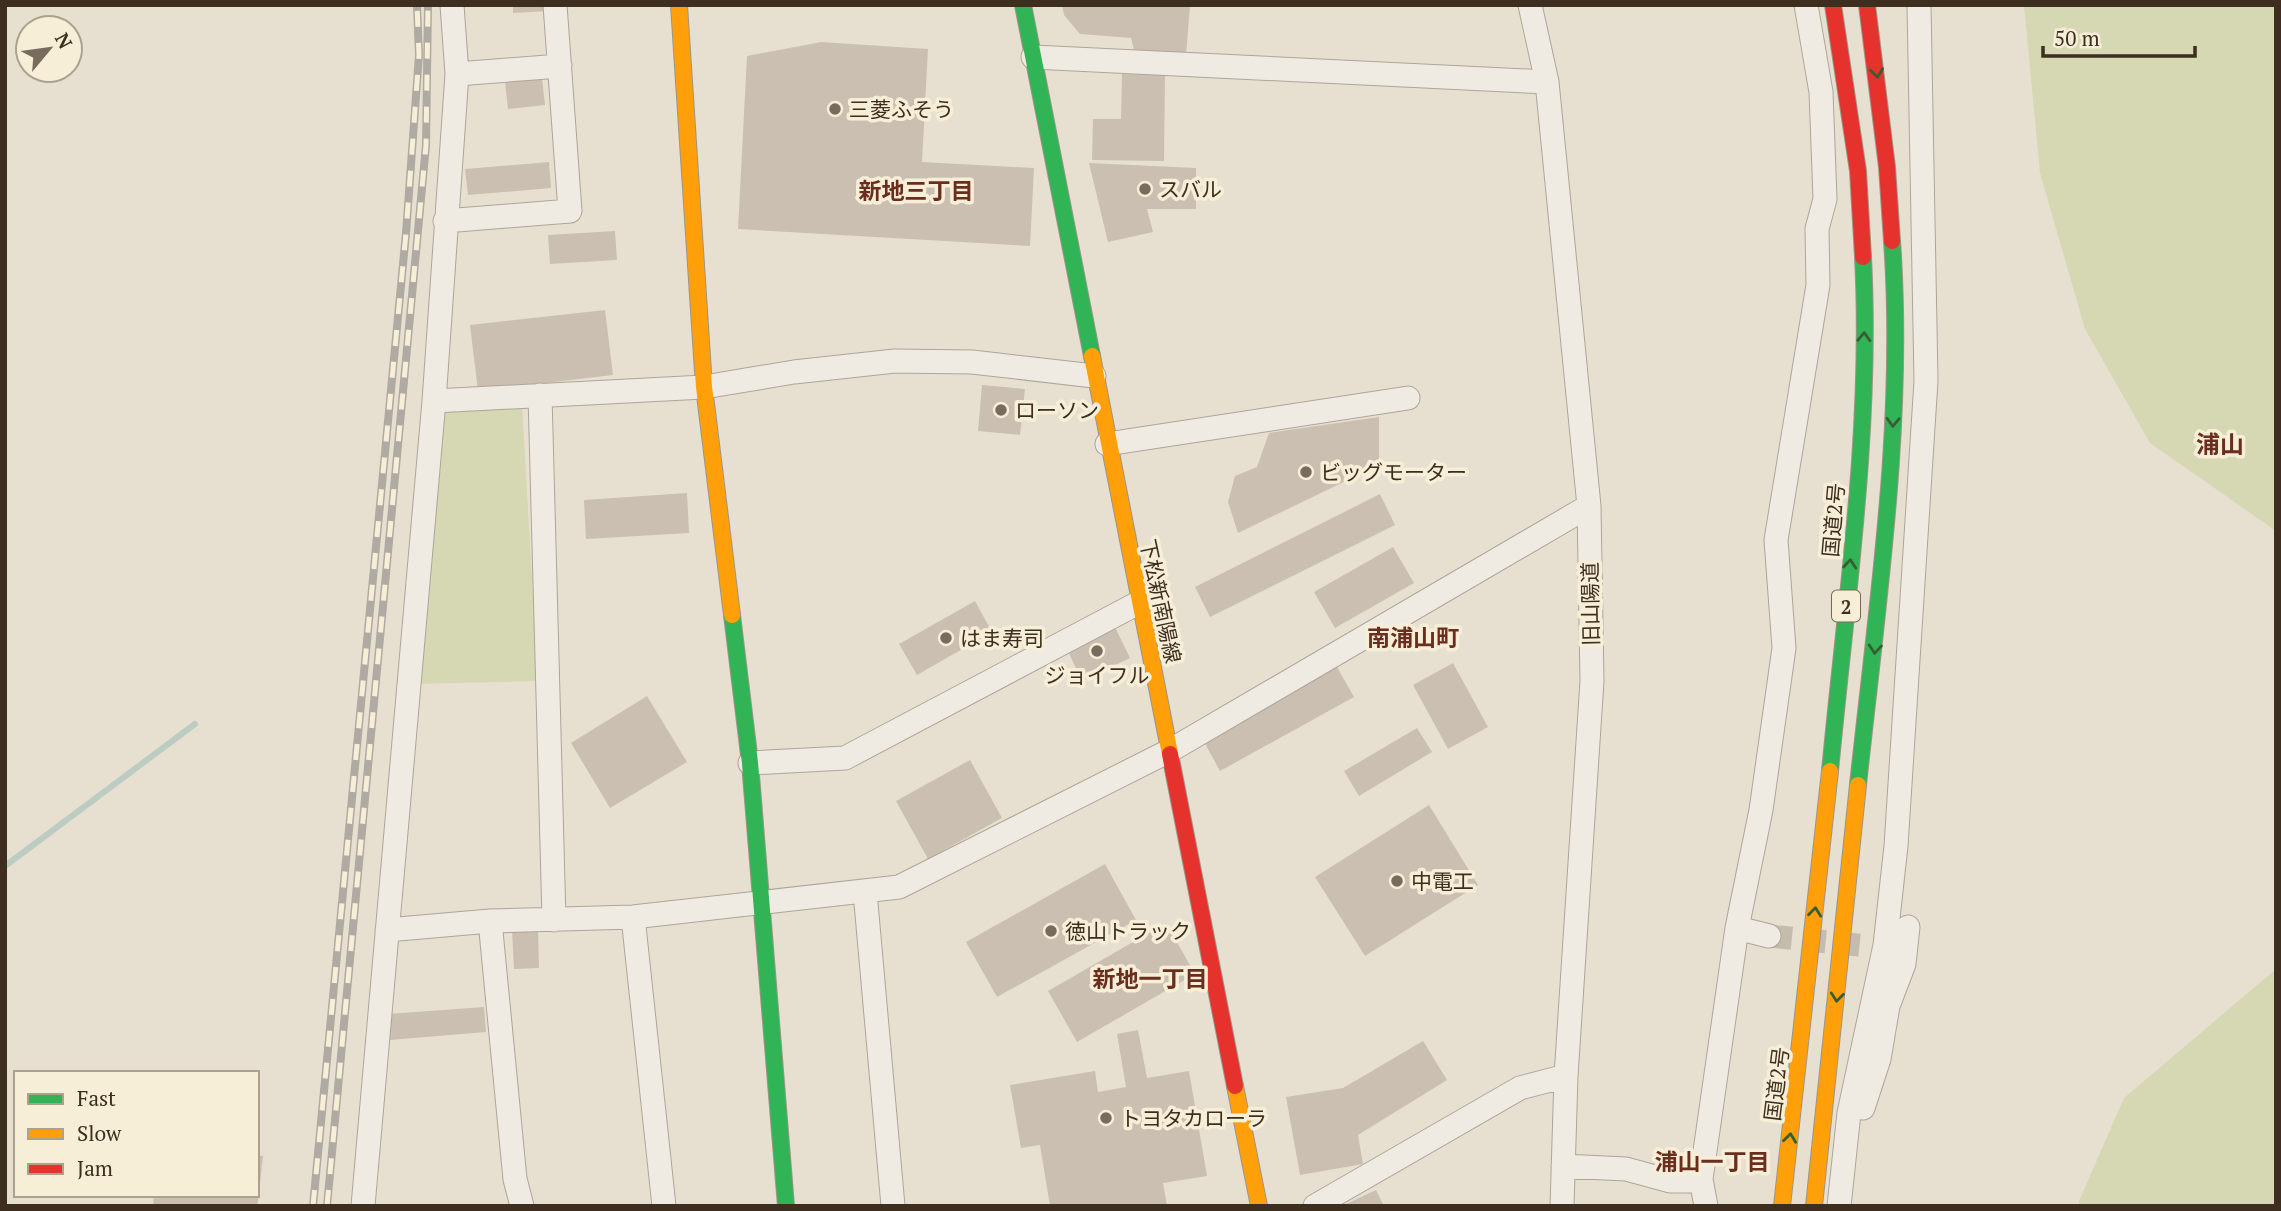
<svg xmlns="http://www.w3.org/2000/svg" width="2281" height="1211" font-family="'PT Serif','Noto Sans JP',serif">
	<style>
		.green { fill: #d6d7b3 }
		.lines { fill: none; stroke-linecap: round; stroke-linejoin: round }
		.stream { stroke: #bcccc2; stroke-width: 6 }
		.building { fill: #cbbfb2 }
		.street-tunnel { stroke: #c5bcae; stroke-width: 23; stroke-dasharray: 23 11; stroke-linecap: butt }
		.street-casing { stroke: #ada599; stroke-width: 25 }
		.fast-casing { stroke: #9c958a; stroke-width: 18 }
		.slow-casing { stroke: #9c958a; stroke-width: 18 }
		.jam-casing { stroke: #9c958a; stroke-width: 18 }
		.street { stroke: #efebe3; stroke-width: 23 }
		.fast { stroke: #30b455; stroke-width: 16 }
		.slow { stroke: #ff9f0a; stroke-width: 16 }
		.jam { stroke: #e5322d; stroke-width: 16 }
		.rail-casing { stroke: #afaaa2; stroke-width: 8 }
		.rail { stroke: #f7eed8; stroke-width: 5; stroke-dasharray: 16; stroke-linecap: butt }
		.oneway { stroke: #385d33 }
		.poi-dot { fill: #786c5e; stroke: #f7eed8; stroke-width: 2.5 }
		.labels { text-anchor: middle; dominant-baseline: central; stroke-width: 7; stroke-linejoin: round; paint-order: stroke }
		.shield { fill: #f7eed8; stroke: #756857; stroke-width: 2 }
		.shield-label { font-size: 19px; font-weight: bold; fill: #3d2e20 }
		.poi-label { font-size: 21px; fill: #3d2e20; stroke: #f7eed8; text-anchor: start }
		.street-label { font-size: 21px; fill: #3d2e20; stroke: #f7eed8 }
		.neighbourhood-label { font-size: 23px; font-weight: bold; fill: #6b2e1e; stroke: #f7eed8 }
		.quarter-label { font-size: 24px; font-weight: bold; fill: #6b2e1e; stroke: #f7eed8 }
	</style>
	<rect width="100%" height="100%" fill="#e7e0d1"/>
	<path class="green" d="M2024,5H2276V531L2150,443L2085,329L2040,173Z
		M522,405L538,681L417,684L441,410Z
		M2276,969V1206H2080L2079,1201L2124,1098Z"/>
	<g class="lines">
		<path class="stream" d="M5,866L195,724"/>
	</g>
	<path class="building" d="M513,5H548V11L513,13Z
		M1062,5H1190L1186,55L1134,50L1131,38L1080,34L1064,15Z
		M821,42L928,49L922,162L1034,168L1030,246L738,229L747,56Z
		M1122,74L1165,75L1164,161L1092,160L1093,119H1121Z
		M542,78L545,105L508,109L505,82Z
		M549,162L551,188L468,195L465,169Z
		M1089,163L1196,168V209H1147L1153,232L1108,242Z
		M615,231L617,260L550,264L548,235Z
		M605,310L613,375L478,391L470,325Z
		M982,385L1025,389L1020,435L978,431Z
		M1379,417V465L1238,533L1228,502L1235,476L1257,467L1269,433Z
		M687,493L689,533L586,539L584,500Z
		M1380,494L1395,525L1210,617L1195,587Z
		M1393,547L1414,583L1335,628L1314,592Z
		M975,601L992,632L917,675L899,644Z
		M1112,621L1130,658L1082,681L1065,645Z
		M1453,663L1488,727L1448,749L1413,685Z
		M1337,667L1354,697L1220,771L1203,740Z
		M647,696L687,762L610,808L571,743Z
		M1417,728L1432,752L1359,796L1344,771Z
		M970,760L1002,818L928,859L896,801Z
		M1429,805L1478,885L1365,956L1315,877Z
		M1105,864L1136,920L997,997L966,942Z
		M1166,923L1195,974L1077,1042L1048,991Z
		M538,928L539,968L514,969L512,930Z
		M484,1007L486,1032L390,1040L388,1014Z
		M1138,1030L1147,1078L1189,1071L1207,1176L1163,1183L1167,1206H1050L1040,1145L1021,1148L1010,1085L1095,1071L1098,1092L1126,1087L1117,1034Z
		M1423,1041L1447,1080L1358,1135L1363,1164L1300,1175L1286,1097L1343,1088Z
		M257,1155L263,1156L259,1192H257Z
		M1376,1190L1384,1206H1342Z
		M154,1195H259L257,1206H153Z"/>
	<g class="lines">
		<path class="street-tunnel" d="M1769,936L1868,946"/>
		<defs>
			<path id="street" d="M1530,5L1547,82L1589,506L1592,681L1566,1076L1562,1206
				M1033,57L1547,82
				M457,74L560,66
				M445,221L570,211L555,5
				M540,395L554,920
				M434,401L704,387L794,372L895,361L972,362L1094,376
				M1107,444L1408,398
				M750,763L845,758L1140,602
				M865,892L893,1206
				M633,917L664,1206
				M490,921L515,1179L522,1206
				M1737,928L1769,936
				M387,930L490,921L633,917L899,887L1171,750L1589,506
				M1863,1108L1879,1059L1888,1006L1904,964L1908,927
				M1563,1166L1626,1169L1670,1181H1701
				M363,1206L434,401L457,74L452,5
				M1315,1206L1520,1088L1566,1076
				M1706,1206L1701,1179L1737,928L1761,810L1784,648L1776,540L1818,285L1817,229L1825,199L1821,92L1806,5
				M1839,1206L1849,1113L1885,945L1896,846L1926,381L1919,5"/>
			<path id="fast" d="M1023,5L1092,356
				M732,615L750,763L786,1206
				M1830,771C1846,601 1872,428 1863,257
				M1858,785C1877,605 1905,422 1892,241"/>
			<path id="slow" d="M679,5L704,387L732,615
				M1092,356L1170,754
				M1235,1086L1259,1206
				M1782,1206L1830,771
				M1814,1206L1858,785"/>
			<path id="jam" d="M1833,5L1858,171L1863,257
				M1867,5L1887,167L1892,241
				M1170,754L1235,1086"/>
		</defs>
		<use href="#street" class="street-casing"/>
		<use href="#fast" class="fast-casing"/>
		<use href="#slow" class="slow-casing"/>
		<use href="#jam" class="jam-casing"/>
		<use href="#street" class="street"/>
		<use href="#fast" class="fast"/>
		<use href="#slow" class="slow"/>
		<use href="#jam" class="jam"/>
		<defs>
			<path id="rail" d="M313,1206L406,233L419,55L417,5
				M327,1206L426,145L428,5"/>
		</defs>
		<use href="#rail" class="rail-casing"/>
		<use href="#rail" class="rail"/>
	</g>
	<defs><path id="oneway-chevron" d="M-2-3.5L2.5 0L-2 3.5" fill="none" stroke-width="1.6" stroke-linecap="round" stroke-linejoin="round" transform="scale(1.75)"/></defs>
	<g class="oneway">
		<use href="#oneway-chevron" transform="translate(1877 73) rotate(83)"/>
		<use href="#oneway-chevron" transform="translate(1864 337) rotate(-88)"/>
		<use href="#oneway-chevron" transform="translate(1893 422) rotate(92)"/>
		<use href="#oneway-chevron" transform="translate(1850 564) rotate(-85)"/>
		<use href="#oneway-chevron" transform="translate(1875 649) rotate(95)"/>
		<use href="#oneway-chevron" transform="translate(1815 912) rotate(-84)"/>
		<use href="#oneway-chevron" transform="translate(1837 997) rotate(96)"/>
		<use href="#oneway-chevron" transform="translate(1790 1138) rotate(-83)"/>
	</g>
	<g class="poi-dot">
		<circle cx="835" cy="109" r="7"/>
		<circle cx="1145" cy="189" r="7"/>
		<circle cx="1001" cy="410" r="7"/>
		<circle cx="1306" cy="472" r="7"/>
		<circle cx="946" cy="638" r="7"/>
		<circle cx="1097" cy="651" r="7"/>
		<circle cx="1397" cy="881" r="7"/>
		<circle cx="1051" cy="931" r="7"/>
		<circle cx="1106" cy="1118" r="7"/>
	</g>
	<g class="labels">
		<rect class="shield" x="1832" y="590.5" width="28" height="31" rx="5"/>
		<g class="shield-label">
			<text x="1846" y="606">2</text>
		</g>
		<g class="poi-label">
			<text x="849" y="109">三菱ふそう</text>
			<text x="1159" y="189">スバル</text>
			<text x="1015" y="410">ローソン</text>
			<text x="1320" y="472">ビッグモーター</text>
			<text x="960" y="638">はま寿司</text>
			<text x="1097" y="675" text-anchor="middle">ジョイフル</text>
			<text x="1411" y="881">中電工</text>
			<text x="1065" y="931">徳山トラック</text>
			<text x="1120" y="1118">トヨタカローラ</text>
		</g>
		<g class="street-label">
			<text transform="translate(1833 520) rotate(-85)">国道2号</text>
			<text transform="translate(1161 601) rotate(78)">下松新南陽線</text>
			<text transform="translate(1590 604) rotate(-91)">旧山陽道</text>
			<text transform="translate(1776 1084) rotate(-83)">国道2号</text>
		</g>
		<g class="neighbourhood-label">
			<text x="916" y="190">新地三丁目</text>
			<text x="1413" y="637">南浦山町</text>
			<text x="1150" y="978">新地一丁目</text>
			<text x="1712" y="1161">浦山一丁目</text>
		</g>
		<g class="quarter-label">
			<text x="2220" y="444">浦山</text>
		</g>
	</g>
	<rect width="2281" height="1211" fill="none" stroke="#3d2e20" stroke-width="14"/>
	<rect x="14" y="1071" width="245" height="126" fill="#f7eed8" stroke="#ada18e" stroke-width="2"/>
	<rect x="28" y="1094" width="35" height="10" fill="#30b455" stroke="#ada18e" stroke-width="2"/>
	<text x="77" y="1106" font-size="21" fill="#3d2e20">Fast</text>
	<rect x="28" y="1129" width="35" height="10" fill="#ff9f0a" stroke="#ada18e" stroke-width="2"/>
	<text x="77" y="1141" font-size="21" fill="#3d2e20">Slow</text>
	<rect x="28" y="1164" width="35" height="10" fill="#e5322d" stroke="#ada18e" stroke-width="2"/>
	<text x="77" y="1176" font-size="21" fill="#3d2e20">Jam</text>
	<g transform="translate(49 49) rotate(61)"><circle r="33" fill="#f7eed8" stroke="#ada18e" stroke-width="2"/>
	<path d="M0-5L12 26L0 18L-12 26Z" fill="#786c5e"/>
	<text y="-10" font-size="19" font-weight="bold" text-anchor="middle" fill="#3d2e20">N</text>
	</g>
	<path d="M2043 46v10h152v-10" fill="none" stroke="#3d2e20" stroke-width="3.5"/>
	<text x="2054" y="46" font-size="21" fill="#3d2e20" stroke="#f7eed8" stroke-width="5" paint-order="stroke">50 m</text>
</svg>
